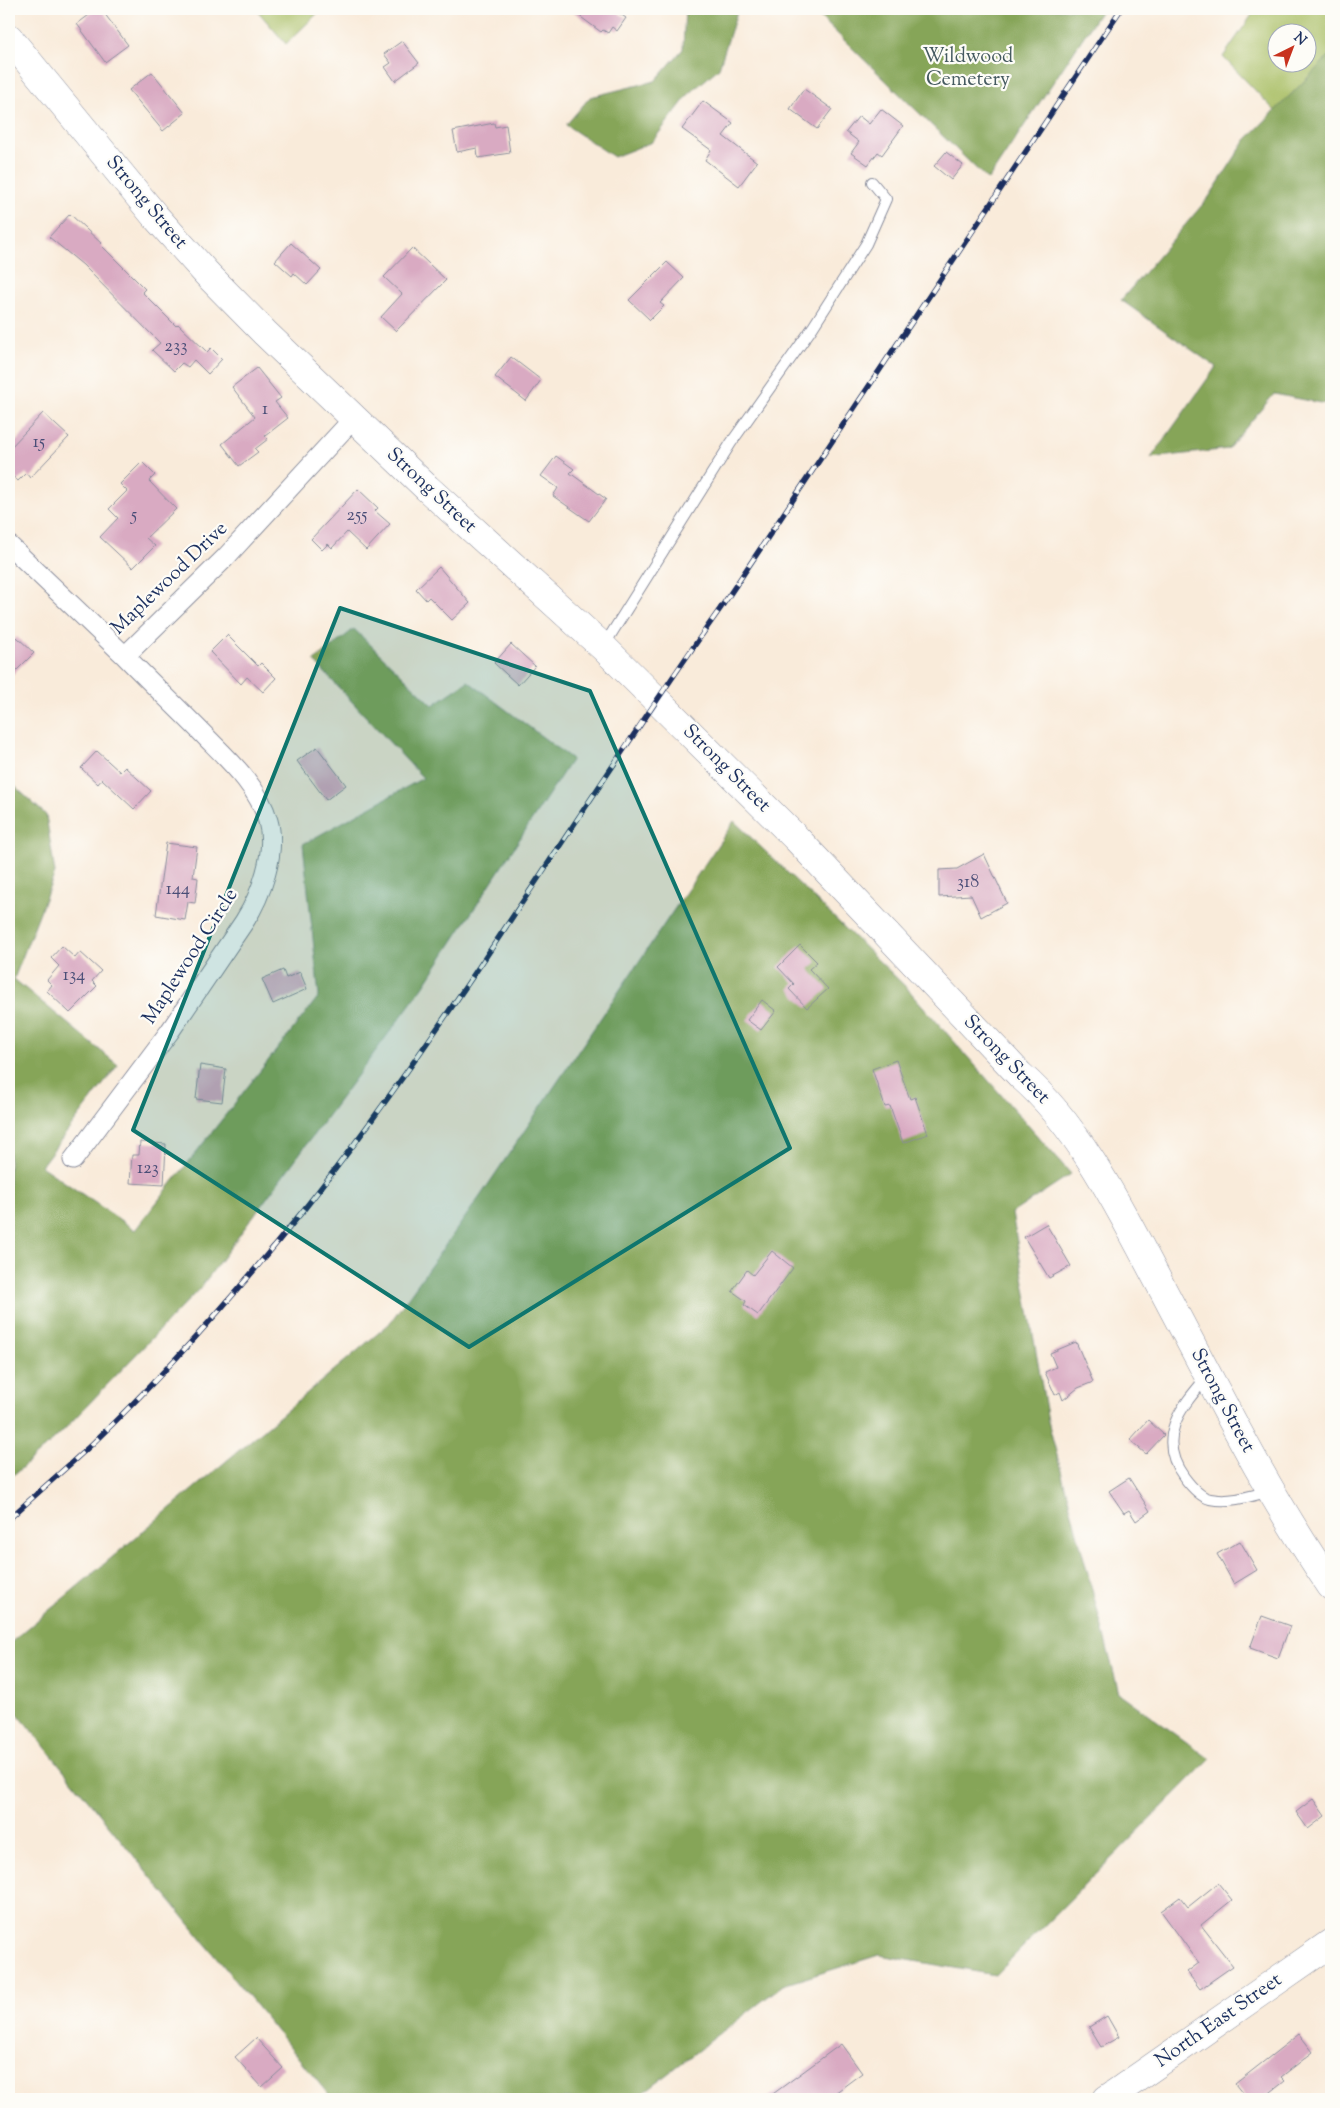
<svg xmlns="http://www.w3.org/2000/svg" width="1340" height="2108" font-family="'Sorts Mill Goudy',serif">
	<style>
		.green { fill: #a8be63; stroke: #627660; fill-rule: evenodd }
		.forest { fill: #86a559; stroke: #506a5c }
		.building { fill: #d9aac2 }
		.lines { fill: none; stroke-linecap: round; stroke-linejoin: round }
		.lane-casing { stroke: #8a8d9c; stroke-width: 12 }
		.street-casing { stroke: #8a8d9c; stroke-width: 21 }
		.secondary-casing { stroke: #8a8d9c; stroke-width: 29 }
		.lane { stroke: #fff; stroke-width: 10 }
		.street { stroke: #fff; stroke-width: 19 }
		.secondary { stroke: #fff; stroke-width: 28 }
		.rail-casing { stroke: #1b2f5e; stroke-width: 5.5 }
		.rail { stroke: #fdfcf7; stroke-width: 4; stroke-dasharray: 11; stroke-linecap: butt }
		.marked { fill: #0f766e; fill-opacity: 0.2; stroke: #0f766e; stroke-width: 4; stroke-linejoin: round }
		.labels { text-anchor: middle; dominant-baseline: central; stroke-width: 4.5; stroke-linejoin: round; paint-order: stroke }
		.number-label { font-size: 18px; fill: #4a4e77 }
		.park-label { font-size: 20px; fill: #455a60; stroke: #fdfcf7 }
		.street-label { font-size: 20px; fill: #1b2f5e; stroke: #fdfcf7 }
	</style>
	<rect width="100%" height="100%" fill="#fdfcf7"/>
	<filter id="ink" filterUnits="userSpaceOnUse"><feTurbulence type="fractalNoise" baseFrequency=".02" numOctaves="2"/><feDisplacementMap in="SourceGraphic" scale="10" xChannelSelector="R" yChannelSelector="G"/><feConvolveMatrix kernelMatrix="1 2 1 2 8 2 1 2 1" color-interpolation-filters="sRGB"/></filter>
	<filter id="wash" filterUnits="userSpaceOnUse"><feTurbulence type="fractalNoise" baseFrequency=".0096" numOctaves="4" result="noise"/><feDisplacementMap in="SourceGraphic" scale="20" xChannelSelector="R" yChannelSelector="G"/><feGaussianBlur stdDeviation="1.12" result="paint"/><feColorMatrix in="noise" values="0 0 0 0 0 0 0 0 0 0 0 0 0 0 0 0 0 1.4 0 .05"/><feComposite in="paint" operator="in"/></filter>
	<g filter="url(#wash)">
		<rect width="100%" height="100%" fill="#f9ebda"/>
		<path class="green" d="M256,9H322L286,44Z
			M1256,9H1331V169L1223,57ZM1278,32H1308V62H1278Z"/>
		<path class="forest" d="M685,9H738L719,68L689,94L652,142L614,157L566,125L590,97L655,81L683,49Z
			M812,9H1102L988,180Z
			M1331,54V405L1274,394L1228,449L1151,458L1216,367L1121,300L1209,197L1246,140Z
			M354,629L433,705L468,681L572,759L423,987L201,1287L56,1438L9,1479V781L46,815L55,873L14,979L118,1065L41,1166L135,1230L319,996L303,844L423,778L314,661Z
			M734,821L906,987L1071,1174L1012,1213L1048,1421L1119,1693L1210,1759L995,1975L879,1955L783,1985L635,2099H332L9,1703V1644L389,1324L481,1195Z"/>
		<g id="blocks">
			<path class="building" d="M97,9H101L128,45L105,62L77,24Z
				M570,9H613L626,18L617,31L612,27L608,33L603,30L601,32Z
				M402,41L419,63L395,81L385,67L391,63L384,54Z
				M152,72L185,113L163,131L129,90Z
				M804,89L832,109L817,129L790,109Z
				M703,101L733,123L723,136L757,162L739,186L705,160L711,150L682,129Z
				M881,109L903,126L882,155L878,152L868,165L851,153L859,142L846,132L859,116L869,124Z
				M494,123L495,127L506,125L510,153L478,158L477,148L457,152L453,131Z
				M946,152L963,165L951,180L934,166Z
				M70,214L102,244L101,245L145,289L142,292L176,326L178,324L207,352L211,348L222,359L208,374L194,360L188,367L182,363L174,371L152,350L160,343L83,265L49,237Z
				M291,243L321,270L307,285L294,273L292,276L275,261Z
				M412,248L446,280L396,331L381,317L402,294L384,277Z
				M667,262L684,278L660,303L664,306L650,320L629,300Z
				M511,357L541,380L526,401L495,377Z
				M257,368L281,398L275,402L288,418L265,436L268,439L255,449L258,452L239,466L222,444L255,417L232,387Z
				M43,413L69,437L30,478L26,473L18,481L9,473V449Z
				M556,456L574,469L570,473L606,499L589,521L553,496L558,488L541,476Z
				M142,462L155,475L149,481L176,509L146,538L155,546L133,568L100,537L118,518L109,509L127,491L120,484Z
				M358,489L378,508L375,511L390,524L366,550L347,532L332,548L328,544L322,550L311,539Z
				M439,567L470,603L452,620L429,597L426,600L416,589Z
				M227,635L258,666L261,663L276,678L263,692L247,677L241,684L210,652Z
				M17,637L34,653L9,678V645Z
				M511,644L535,666L518,685L494,663Z
				M317,747L346,785L326,800L297,761Z
				M97,751L120,772L125,767L151,791L134,809L102,779L98,784L81,768Z
				M166,843L197,847L193,877L198,878L195,903L188,902L185,920L156,915Z
				M984,854L1007,903L981,917L971,895L939,897V870L957,869Z
				M800,945L817,962L809,969L828,989L807,1008L789,989L794,984L778,967Z
				M62,946L75,958L80,952L101,971L92,981L97,986L70,1013L47,991L52,985L47,980L59,966L51,958Z
				M283,970L286,978L300,972L307,989L273,1004L262,979Z
				M762,1000L776,1011L761,1030L747,1020Z
				M896,1060L910,1099L915,1097L928,1134L903,1143L890,1106L885,1107L872,1069Z
				M200,1065L226,1069L222,1102L196,1099Z
				M140,1142L166,1144L164,1185L130,1183L132,1155H139Z
				M1046,1224L1071,1266L1049,1278L1024,1237Z
				M772,1251L793,1268L758,1315L744,1305L746,1301L732,1291L747,1270L753,1275Z
				M1076,1342L1093,1382L1078,1388L1063,1400L1060,1392L1055,1395L1045,1372L1056,1367L1050,1353Z
				M1148,1420L1164,1435L1146,1454L1130,1440Z
				M1129,1478L1150,1511L1136,1521L1129,1510L1124,1513L1109,1491Z
				M1240,1541L1257,1570L1234,1584L1217,1554Z
				M1262,1616L1290,1626L1278,1658L1250,1648Z
				M1313,1799L1325,1816L1308,1829L1296,1812Z
				M1218,1883L1232,1900L1201,1925L1233,1966L1200,1989L1187,1972L1199,1963L1161,1911L1180,1897L1188,1907Z
				M1107,2016L1119,2037L1101,2047L1089,2027Z
				M1299,2034L1313,2052L1281,2077L1285,2081L1262,2099H1247L1235,2084Z
				M256,2038L283,2068L262,2087L235,2057Z
				M841,2044L862,2073L827,2099H766Z"/>
		</g>
	</g>
	<g filter="url(#ink)">
		<use href="#blocks" fill-opacity="0" stroke="#8a8d9c" stroke-width="1"/>
		<g class="lines">
			<defs>
				<path id="lane" d="M603,647L731,443L813,327L866,244L886,199L872,182
					M1207,1377C1181,1407 1155,1438 1184,1477C1190,1485 1200,1497 1210,1499C1230,1503 1251,1496 1270,1491"/>
				<path id="street" d="M9,545L125,656L225,558L354,418
					M73,1160L170,1031L244,922C261,896 277,852 268,821C259,788 231,762 208,739C181,711 152,684 125,656"/>
				<path id="secondary" d="M9,38L155,216L207,274L265,333L427,488L603,647L797,839L1020,1075C1082,1128 1125,1219 1163,1290C1216,1390 1267,1493 1331,1586
					M1107,2099L1331,1943"/>
			</defs>
			<use href="#lane" class="lane-casing"/>
			<use href="#street" class="street-casing"/>
			<use href="#secondary" class="secondary-casing"/>
			<use href="#lane" class="lane"/>
			<use href="#street" class="street"/>
			<use href="#secondary" class="secondary"/>
			<defs>
				<path id="rail" d="M9,1519C36,1494 64,1470 91,1445C166,1373 237,1293 302,1212C454,1020 579,808 720,609L1121,9"/>
			</defs>
			<use href="#rail" class="rail-casing"/>
			<use href="#rail" class="rail"/>
		</g>
	</g>
	<path class="marked" d="M340,608L590,691L790,1148L469,1347L133,1130Z"/>
	<g class="labels">
		<g class="number-label">
			<text x="176" y="347">233</text>
			<text x="265" y="410">1</text>
			<text x="39" y="443">15</text>
			<text x="134" y="516">5</text>
			<text x="357" y="516">255</text>
			<text x="968" y="883">318</text>
			<text x="178" y="890">144</text>
			<text x="74" y="976">134</text>
			<text x="148" y="1169">123</text>
		</g>
		<g class="park-label">
			<text x="968" y="57">Wildwood<tspan x="968" dy="23">Cemetery</tspan></text>
		</g>
		<g class="street-label">
			<text transform="translate(146 203) rotate(50)">Strong Street</text>
			<text transform="translate(431 491) rotate(43)">Strong Street</text>
			<text transform="translate(170 579) rotate(-44)">Maplewood Drive</text>
			<text transform="translate(726 769) rotate(45)">Strong Street</text>
			<text transform="translate(191 957) rotate(-57)">Maplewood Circle</text>
			<text transform="translate(1006 1060) rotate(46)">Strong Street</text>
			<text transform="translate(1222 1401) rotate(62)">Strong Street</text>
			<text transform="translate(1219 2021) rotate(-35)">North East Street</text>
		</g>
	</g>
	<rect width="1340" height="2108" fill="none" stroke="#fdfcf7" stroke-width="30"/>
	<g transform="translate(1292 48) rotate(42)"><circle r="24" fill="#fdfcf7" stroke="#a3aaba"/>
	<path d="M0-4L9 19L0 12L-9 19Z" fill="#c8321e"/>
	<text y="-8" font-size="14" font-weight="bold" text-anchor="middle" fill="#1b2f5e">N</text>
	</g>
</svg>
